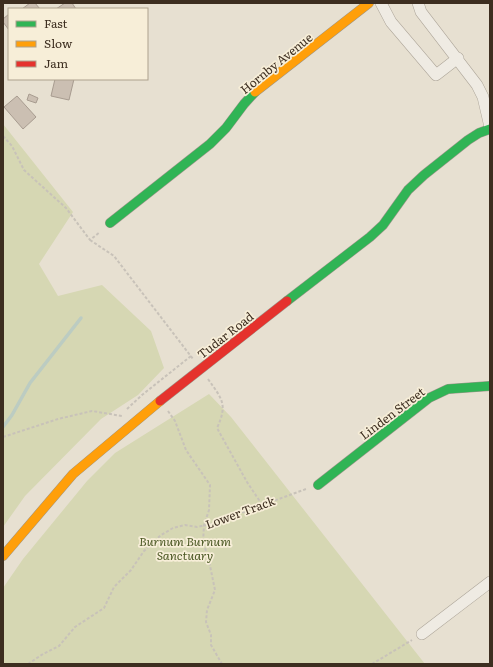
<svg xmlns="http://www.w3.org/2000/svg" width="493" height="667" font-family="Literata,serif">
	<style>
		.green { fill: #d6d7b3 }
		.lines { fill: none; stroke-linecap: round; stroke-linejoin: round }
		.stream { stroke: #bcccc2; stroke-width: 3.5 }
		.building { fill: #cbbfb2; stroke: #a89c90 }
		.street-casing { stroke: #ada599; stroke-width: 12 }
		.fast-casing { stroke: #9c958a; stroke-width: 10 }
		.slow-casing { stroke: #9c958a; stroke-width: 10 }
		.jam-casing { stroke: #9c958a; stroke-width: 10 }
		.path { stroke: #c8c2b9; stroke-width: 2; stroke-dasharray: 3 2; stroke-linecap: butt }
		.street { stroke: #efebe3; stroke-width: 11 }
		.fast { stroke: #30b455; stroke-width: 9 }
		.slow { stroke: #ff9f0a; stroke-width: 9 }
		.jam { stroke: #e5322d; stroke-width: 9 }
		.labels { text-anchor: middle; dominant-baseline: central; stroke-width: 3.5; stroke-linejoin: round; paint-order: stroke }
		.street-label { font-size: 12px; fill: #3d2e20; stroke: #f7eed8 }
		.park-label { font-size: 12px; font-style: italic; fill: #4d5a26; stroke: #f7eed8 }
	</style>
	<rect width="100%" height="100%" fill="#e7e0d1"/>
	<path class="green" d="M3,124L73,212L39,264L58,296L102,285L151,331L164,368L138,395L101,419L25,496L3,527Z
		M209,394L231,417L425,664H3V588L23,559L87,481L115,453Z"/>
	<g class="lines">
		<path class="stream" d="M3,427L12,415L30,383L81,318"/>
	</g>
	<path class="building" d="M30,3H35L40,9H22Z
		M65,3H72L76,9H56Z
		M9,14V30L3,22V19Z
		M55,79H74L69,100L51,96Z
		M29,94L38,98L36,103L27,100Z
		M17,96L36,117L23,129L4,107Z"/>
	<g class="lines">
		<defs>
			<path id="street" d="M381,3L391,22L436,75L458,58
				M418,3L421,12L477,85L483,97L490,127
				M422,634L490,582"/>
			<path id="fast" d="M110,223L210,144L226,128L244,104L255,92
				M287,301L370,237L383,225L408,190L424,175L468,140L479,133L490,129
				M318,485L429,398L448,389L490,386"/>
			<path id="slow" d="M255,92L369,3
				M3,556L73,474L160,401"/>
			<path id="jam" d="M160,401L287,301"/>
		</defs>
		<use href="#street" class="street-casing"/>
		<use href="#fast" class="fast-casing"/>
		<use href="#slow" class="slow-casing"/>
		<use href="#jam" class="jam-casing"/>
		<path class="path" d="M3,136L12,146L24,170L66,208L90,240L100,232
			M90,240L114,256L193,359
			M208,379C222,399 228,404 217,428L247,482L259,500L260,505
			M127,409L142,395L191,356
			M168,411L175,421L186,450L210,485L209,510L204,525L203,543L208,556L215,590L207,610L206,622L211,635V645L222,664
			M3,437L58,419L92,411L122,416
			M28,664L43,654L59,646L75,627L104,608L114,587L131,570L144,551L161,535L173,528L185,525L197,527L211,524L306,489
			M372,664L412,640"/>
		<use href="#street" class="street"/>
		<use href="#fast" class="fast"/>
		<use href="#slow" class="slow"/>
		<use href="#jam" class="jam"/>
	</g>
	<g class="labels">
		<g class="street-label">
			<text transform="translate(276 63) rotate(-39)">Hornby Avenue</text>
			<text transform="translate(225 335) rotate(-38)">Tudar Road</text>
			<text transform="translate(392 413) rotate(-37)">Linden Street</text>
			<text transform="translate(240 512) rotate(-20)">Lower Track</text>
		</g>
		<g class="park-label">
			<text x="185" y="541">Burnum Burnum<tspan x="185" dy="14">Sanctuary</tspan></text>
		</g>
	</g>
	<rect width="493" height="667" fill="none" stroke="#3d2e20" stroke-width="8"/>
	<rect x="8" y="8" width="140" height="72" fill="#f7eed8" stroke="#ada18e"/>
	<rect x="16" y="21" width="20" height="6" fill="#30b455" stroke="#ada18e"/>
	<text x="44" y="28" font-size="12" fill="#3d2e20">Fast</text>
	<rect x="16" y="41" width="20" height="6" fill="#ff9f0a" stroke="#ada18e"/>
	<text x="44" y="48" font-size="12" fill="#3d2e20">Slow</text>
	<rect x="16" y="61" width="20" height="6" fill="#e5322d" stroke="#ada18e"/>
	<text x="44" y="68" font-size="12" fill="#3d2e20">Jam</text>
</svg>
